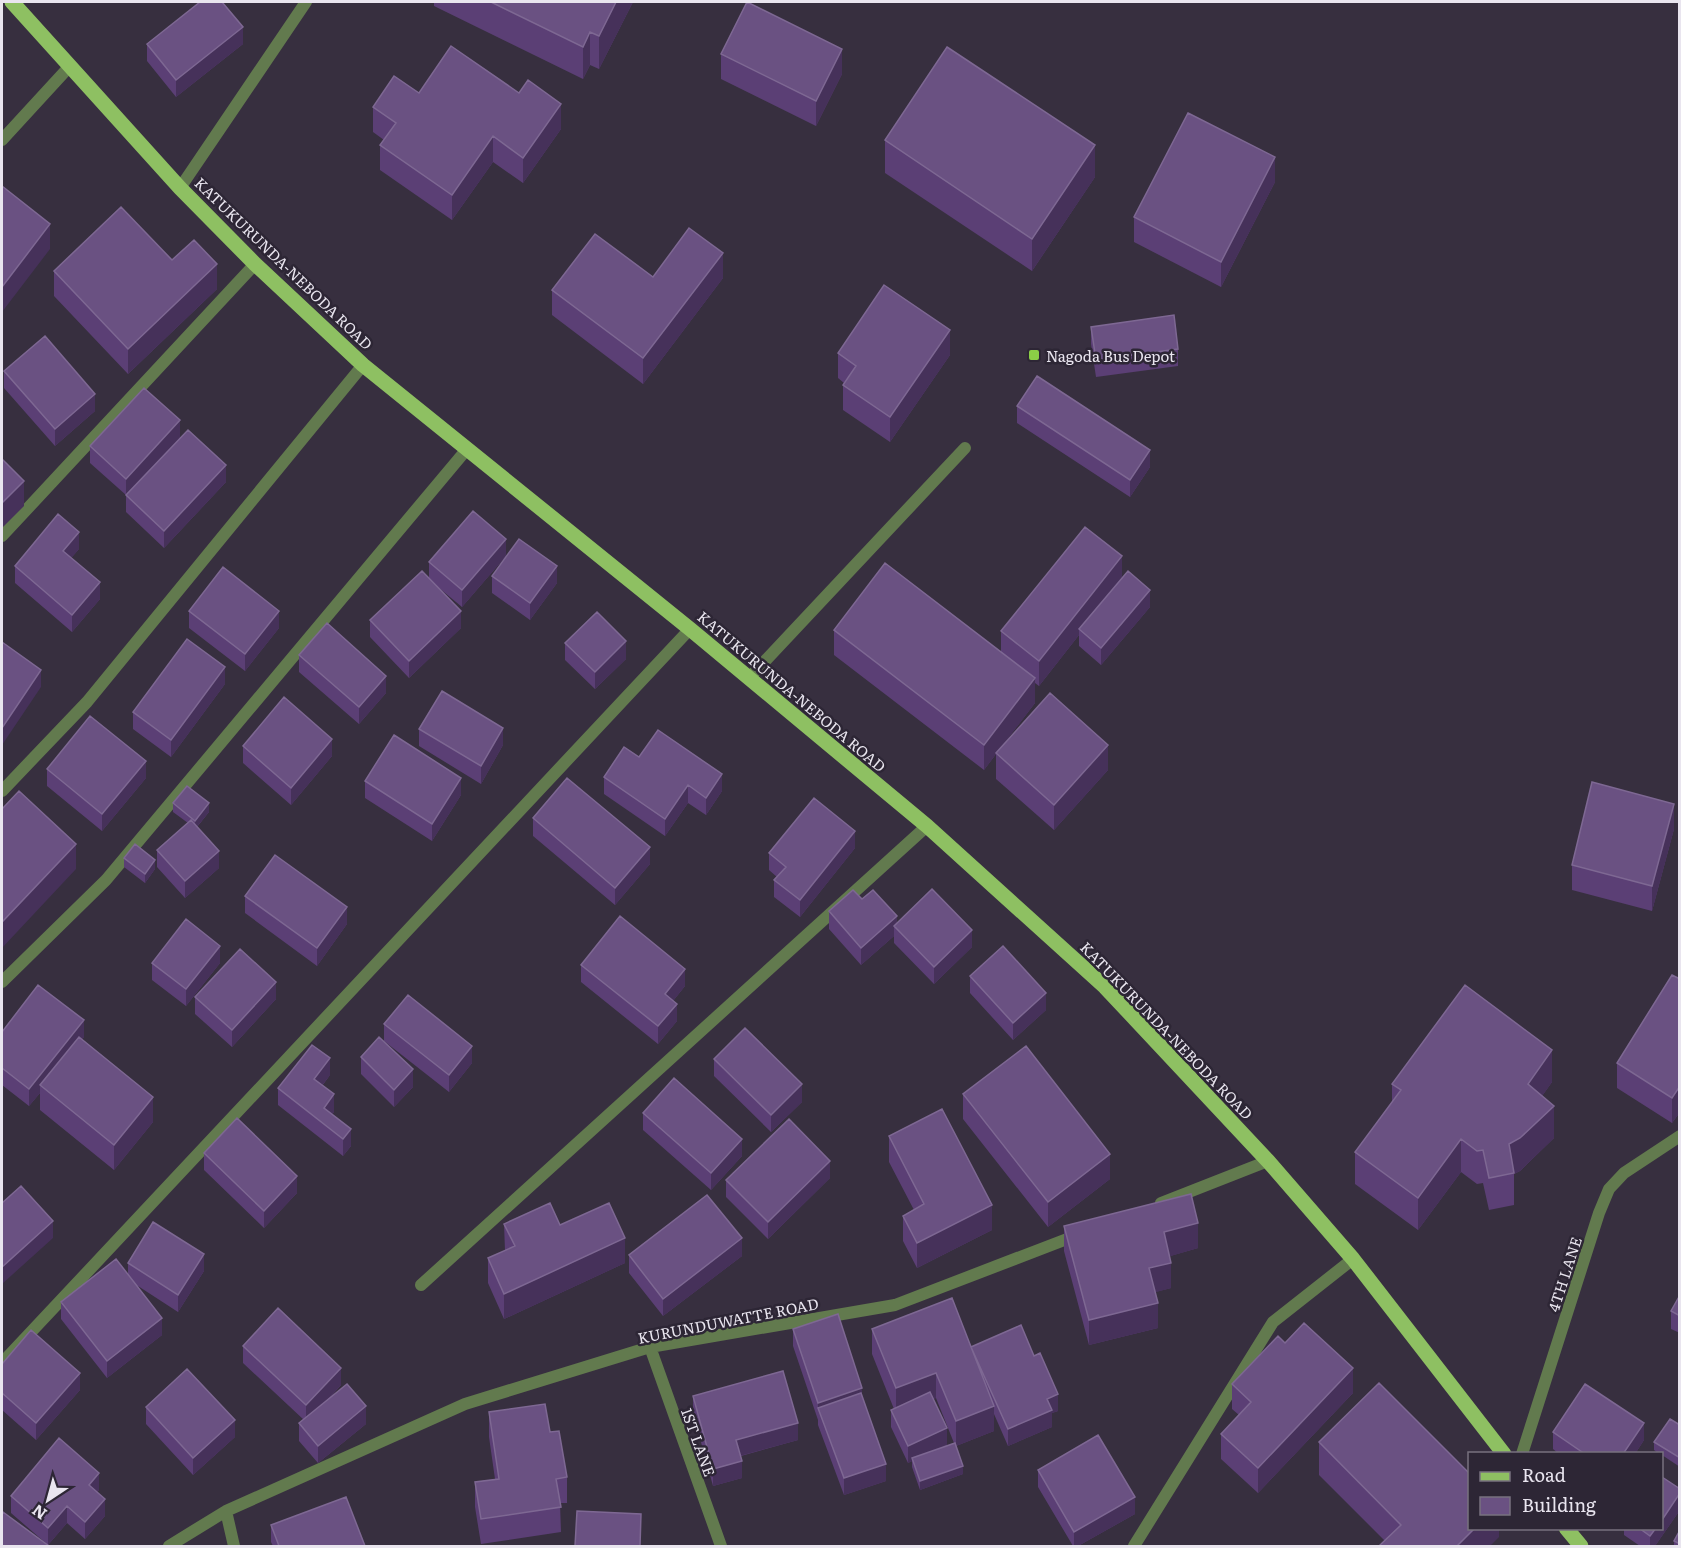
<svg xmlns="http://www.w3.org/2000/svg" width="1681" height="1548" font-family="Literata,serif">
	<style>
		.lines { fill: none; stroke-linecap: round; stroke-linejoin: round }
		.lane { stroke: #627a4e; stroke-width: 12 }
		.street { stroke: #627a4e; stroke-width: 12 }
		.primary { stroke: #8ec062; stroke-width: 15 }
		.wall { fill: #5b3f75; fill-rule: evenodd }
		.shaded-wall { fill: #46315a }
		.building { fill: #6a5182; stroke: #7e6893; stroke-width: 1.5 }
		.poi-dot { fill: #8bce46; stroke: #2d2635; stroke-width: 2 }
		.labels { text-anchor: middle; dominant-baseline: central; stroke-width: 5; stroke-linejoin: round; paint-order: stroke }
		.street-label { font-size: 15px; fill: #e9e5ef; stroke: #2d2635 }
		.poi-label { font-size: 15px; fill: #e9e5ef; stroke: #2d2635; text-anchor: start }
	</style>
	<rect width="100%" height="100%" fill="#372f3f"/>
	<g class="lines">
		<path class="lane" d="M749,678L965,448"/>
		<path class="street" d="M2,140L69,67
			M180,188L306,2
			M2,536L255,264
			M2,791L87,702L363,365
			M2,982L106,880L467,449
			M1161,1203L1268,1161
			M421,1285L927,826
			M650,1347L721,1546
			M2,1363L690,629
			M1522,1454L1599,1213L1609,1189L1624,1173L1680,1136
			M226,1511L234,1546
			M169,1546L226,1511L465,1404L650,1347L895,1305L1080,1234
			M1134,1546L1273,1322L1353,1259"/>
		<path class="primary" d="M12,2L180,188L255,264L363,365L690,629L927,826L1105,987L1268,1161L1353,1259L1504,1454
			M1566,1528L1581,1546"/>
	</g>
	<path class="wall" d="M434,2H633L599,69L590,65L583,79L434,6Z
		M147,44H243L176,97L147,61Z
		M721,54L842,74L816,126L721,79Z
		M419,93L561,129L523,183L493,162L452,220L380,170V145L384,140L373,132V107Z
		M885,140L1095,177L1032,271L885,173Z
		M1275,182L1221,287L1134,242V217Z
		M54,271L217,289L128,374L54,296Z
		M653,277L723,278L643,384L552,315V290Z
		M1091,327L1178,349V366L1096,377L1091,344Z
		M838,353L950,355L890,442L843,410V385L844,383L838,378Z
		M4,371L95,411L55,446L4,388Z
		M1017,406L1150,467L1130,497L1017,423Z
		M180,437L226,482L164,548L126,512V495L90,463V446Z
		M79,549L71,558L100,599L72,632L15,583V566Z
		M506,556L462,607L433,583L461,628L409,678L370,637V620L429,579V562Z
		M492,576L557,583L530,620L492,593Z
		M1122,578L1150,607L1101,665L1079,646V635L1039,686L1035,683V703L998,751L1108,770L1054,830L996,779V754L984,770L834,655V630L1001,652V631Z
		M189,611L279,628L245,671L189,628Z
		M565,643L626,659L595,689L565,660Z
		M299,655L386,693L359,724L299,672Z
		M225,684L171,757L133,729V712Z
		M419,729L503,745L481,784L419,746Z
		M243,746L332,756L291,805L243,763Z
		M639,757L722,791L706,815L688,803L665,836L604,794V777Z
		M47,769L146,778L102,831L47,786Z
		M365,781L461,795L432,841L365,798Z
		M173,803L209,812L197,827L219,868L185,898L157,867V850L188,823L173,812Z
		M533,818L650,864L615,905L533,836Z
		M1674,829L1652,911L1572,890V865Z
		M855,848L800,917L774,897V880L777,877L769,870V853Z
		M124,858L155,869L145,883L124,867Z
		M245,896L347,924L317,966L245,913Z
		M862,899L897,923L972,947L934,984L894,943V936L861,965L829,929V911Z
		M152,963H220L186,1006L152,980Z
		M581,965L685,986L673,1001L677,1021L658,1044L581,982Z
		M970,976L1046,1010L1013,1040L970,993Z
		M1680,979V1112L1672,1123L1617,1088V1063Z
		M195,997L276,999L232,1047L195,1014Z
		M384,1024L472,1063L449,1092L384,1041Z
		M2,1032L84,1037L82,1039L153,1122L114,1170L40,1110V1093L29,1106L2,1085Z
		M361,1057L413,1087L394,1107L361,1074Z
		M714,1059L802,1102L771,1132L714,1076Z
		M330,1075L322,1086L334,1112L332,1114L351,1146L343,1156L278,1105V1088Z
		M1552,1082L1542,1096L1554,1138L1520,1171L1514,1174V1205L1489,1210L1483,1183L1477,1184L1461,1172L1418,1230L1355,1184V1152L1392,1102V1084Z
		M963,1094L1110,1179L1048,1227L963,1119Z
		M643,1113L742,1156L711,1190L643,1130Z
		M889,1136L992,1230L917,1268L903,1241V1216L914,1210L889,1162Z
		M204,1153L297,1193L264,1228L204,1170Z
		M830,1178L768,1239L726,1197V1180Z
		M504,1224L560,1225L625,1263L504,1319L488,1283V1258L505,1251Z
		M1064,1226L1198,1248L1170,1256L1171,1288L1155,1292L1158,1328L1089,1345L1064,1251Z
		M629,1255L742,1256L663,1316L629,1273Z
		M128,1263L204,1271L178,1312L138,1286L162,1335L107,1378L61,1319V1302L128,1274Z
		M1680,1295V1333L1671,1329V1311Z
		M793,1329L862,1397L886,1481L844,1495L818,1425V1420L793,1346Z
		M872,1329L971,1349V1347L1058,1411L1052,1413V1427L1008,1446L994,1414V1431L956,1446L963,1474L920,1490L912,1467V1461L908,1463L891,1427V1410L894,1409L872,1354ZM936,1398L954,1443L941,1448L947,1445L933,1399Z
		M1285,1343L1353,1393L1258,1493L1221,1459V1434L1239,1415L1232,1409V1384Z
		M243,1346L341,1385L326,1402L366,1424L318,1463L299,1441V1423L304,1420L243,1363Z
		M2,1364L80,1390L36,1440L2,1410Z
		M693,1396L798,1440L741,1456L742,1478L713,1486L693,1413Z
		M146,1407L235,1437L193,1475L146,1424Z
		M489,1412L550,1432L567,1477V1503H560L561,1532L481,1544L475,1507V1482L495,1479L489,1437Z
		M1680,1425V1467L1662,1455V1454H1659L1654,1450V1442Z
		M1553,1432L1644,1440L1635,1454H1559L1553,1449Z
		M1319,1442L1499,1528V1537L1385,1541L1319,1475Z
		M1038,1470L1135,1514L1078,1546H1073L1038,1487Z
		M1680,1489V1510L1655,1546H1640L1624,1535V1528H1662Z
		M99,1490L97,1492L105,1516L85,1539L67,1523L48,1545L11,1513V1496Z
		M271,1525L365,1546H273L271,1542Z
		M1680,1530V1546H1674V1541Z"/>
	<path class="shaded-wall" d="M616,2H633L599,69V36Z
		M243,27V44L176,97V80Z
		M590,32V65L583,79V47Z
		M842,49V74L816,126V101Z
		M561,104V129L523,183V158Z
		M493,136V162L452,220V195Z
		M1095,145V177L1032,271V239Z
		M1275,157V182L1221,287V262Z
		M50,224V249L2,312V287Z
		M723,253V278L643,384V358Z
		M217,264V289L128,374V349Z
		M950,330V355L890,442V417Z
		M95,394V411L55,446V429Z
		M180,420V438L126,496V479Z
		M1150,450V467L1130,497V480Z
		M226,465V482L164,548V531Z
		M24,481V506L2,528V503Z
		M79,532V549L63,568V551Z
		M506,539V556L462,607V590Z
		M1122,556V582L1079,629V635L1039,686V661Z
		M557,566V583L530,620V603Z
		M100,582V599L72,632V615Z
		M1150,590V607L1101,665V648Z
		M279,611V628L245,671V654Z
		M461,611V628L409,678V661Z
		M626,641V659L595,689V672Z
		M225,667V684L171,757V740Z
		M41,670V687L2,745V728Z
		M386,676V693L359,724V707Z
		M1035,678V703L984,770V745Z
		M503,728V745L481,784V766Z
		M332,739V756L291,805V788Z
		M1108,745V770L1054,830V805Z
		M146,761V778L102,831V814Z
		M722,774V791L706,815V798Z
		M461,778V795L432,841V824Z
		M688,785V803L665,836V819Z
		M209,803V812L195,829V821Z
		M1674,804V829L1652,911V886Z
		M855,831V848L800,917V900Z
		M76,844V869L2,948V922Z
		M650,847V864L615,905V888Z
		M219,851V868L185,898V881Z
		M155,860V869L145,883V874Z
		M347,907V924L317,966V948Z
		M897,916V929L894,926V936L861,965V948Z
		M972,930V947L934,984V967Z
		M220,946V963L186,1006V989Z
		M685,969V986L665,1011V994Z
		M276,982V999L232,1047V1030Z
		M1046,993V1010L1013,1040V1023Z
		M677,1004V1021L658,1044V1026Z
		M84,1020V1037L44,1088L40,1085V1093L29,1106V1089Z
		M472,1046V1063L449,1092V1075Z
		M1552,1050V1082L1528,1116V1084Z
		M330,1058V1075L314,1096V1079Z
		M413,1069V1087L394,1107V1090Z
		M802,1084V1102L771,1132V1115Z
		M1680,1086V1112L1672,1123V1098Z
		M334,1094V1112L324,1125V1108Z
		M153,1097V1122L114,1170V1145Z
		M3,1102V1119L2,1121V1103Z
		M1554,1106V1138L1520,1171L1514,1174L1509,1144Z
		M351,1129V1146L343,1156V1139Z
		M742,1139V1156L711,1190V1173Z
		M1461,1139V1172L1418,1230V1198Z
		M1110,1154V1179L1048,1227V1202Z
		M830,1161V1178L768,1239V1222Z
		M297,1176V1193L264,1228V1211Z
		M992,1205V1230L917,1268V1243Z
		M53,1221V1238L2,1284V1267Z
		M1198,1223V1248L1164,1258V1232Z
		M625,1238V1263L504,1319V1294Z
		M742,1238V1256L663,1316V1299Z
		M204,1254V1271L178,1312V1295Z
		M1171,1263V1288L1149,1294V1268Z
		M1158,1303V1328L1089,1345V1320Z
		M162,1318V1335L107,1378V1361Z
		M341,1368V1385L306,1422V1405Z
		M1353,1368V1393L1258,1493V1468Z
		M80,1373V1390L36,1440V1423Z
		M936,1373V1398L896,1413V1388Z
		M862,1388V1405L818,1408V1403Z
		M1058,1394V1411L1052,1413V1427L1008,1446V1429L1047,1399Z
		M366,1406V1424L318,1463V1446Z
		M994,1406V1431L956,1446V1421Z
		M235,1420V1437L193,1475V1458Z
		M798,1423V1440L736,1457V1440Z
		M1644,1423V1440L1635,1454H1623Z
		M947,1428V1445L913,1461L912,1458V1461L908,1463V1446Z
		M742,1461V1478L713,1486V1469Z
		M886,1464V1481L844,1495V1478Z
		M963,1466V1474L920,1490V1481Z
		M99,1473V1490L89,1502V1485Z
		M1680,1493V1510L1655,1546H1650V1536L1656,1528H1662V1520Z
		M1135,1497V1514L1078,1546H1074V1532Z
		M105,1499V1516L85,1539V1522Z
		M67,1506V1523L48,1545V1528Z
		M1475,1528H1499V1537L1490,1546H1458V1545Z"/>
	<path class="building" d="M200,2H222L243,27L176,80L147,44Z
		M491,2H616L599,36L590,32L583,47Z
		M747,2L842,49L816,101L721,54Z
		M451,46L519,93L528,80L561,104L523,158L493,136L452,195L380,145L396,123L373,107L394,76L419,93Z
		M947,47L1095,145L1032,239L885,140Z
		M1188,113L1275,157L1221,262L1134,217Z
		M2,186L50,224L2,287Z
		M121,207L172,260L194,240L217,264L128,349L54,271Z
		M689,228L723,253L643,358L552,290L595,234L653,277Z
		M884,285L950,330L890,417L843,385L856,366L838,353Z
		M1174,315L1178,349L1096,360L1091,327Z
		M45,336L95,394L55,429L4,371Z
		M1037,376L1150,450L1130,480L1017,406Z
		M144,388L180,420L126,479L90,446Z
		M188,430L226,465L164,531L126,495Z
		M2,459L24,481L2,503Z
		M473,511L506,539L462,590L429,562Z
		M58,514L79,532L63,551L100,582L72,615L15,566Z
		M1085,527L1122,556L1039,661L1001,631Z
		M519,539L557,566L530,603L492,576Z
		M885,563L1035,678L984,745L834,630Z
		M223,567L279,611L245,654L189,611Z
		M422,571L461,611L409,661L370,620Z
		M1128,571L1150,590L1101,648L1079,629Z
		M597,612L626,641L595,672L565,643Z
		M327,623L386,676L359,707L299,655Z
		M187,639L225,667L171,740L133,712Z
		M2,642L41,670L2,728Z
		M442,691L503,728L481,766L419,729Z
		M1050,693L1108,745L1054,805L996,753Z
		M284,697L332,739L291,788L243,746Z
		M90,716L146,761L102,814L47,769Z
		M658,730L722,774L706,798L688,785L665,819L604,777L624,747L639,757Z
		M394,735L461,778L432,824L365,781Z
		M567,778L650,847L615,888L533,818Z
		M1592,782L1674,804L1652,886L1572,865Z
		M187,786L209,803L195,821L173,803Z
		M19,791L76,844L2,922V809Z
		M814,798L855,831L800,900L774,880L786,867L769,853Z
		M191,820L219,851L185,881L157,850Z
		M135,844L155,860L145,874L124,858Z
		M275,855L347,907L317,948L245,896Z
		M932,889L972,930L934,967L894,926Z
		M853,890L862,899L873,890L897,916L861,948L829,911Z
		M620,916L685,969L665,994L677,1004L658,1026L581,965Z
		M186,919L220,946L186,989L152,963Z
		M1003,946L1046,993L1013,1023L970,976Z
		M240,949L276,982L232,1030L195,997Z
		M1672,975L1680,979V1086L1672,1098L1617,1063Z
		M38,985L84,1020L29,1089L2,1068V1032Z
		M1465,985L1552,1050L1528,1084L1554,1106L1520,1138L1509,1144L1514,1173L1489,1178L1483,1150L1477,1151L1461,1139L1418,1198L1355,1152L1401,1090L1392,1084Z
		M408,995L472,1046L449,1075L384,1024Z
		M745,1028L802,1084L771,1115L714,1059Z
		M79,1037L153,1097L114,1145L40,1085Z
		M379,1037L413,1069L394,1090L361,1057Z
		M312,1045L330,1058L314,1079L334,1094L324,1108L351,1129L343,1139L278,1088Z
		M1026,1046L1110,1154L1048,1202L963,1094Z
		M674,1078L742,1139L711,1173L643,1113Z
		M942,1109L992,1205L917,1243L903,1216L924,1204L889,1136Z
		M237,1118L297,1176L264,1211L204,1153Z
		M789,1119L830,1161L768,1222L726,1180Z
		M21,1186L53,1221L2,1267V1203Z
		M1191,1194L1198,1223L1164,1232L1171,1263L1149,1268L1158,1303L1089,1320L1064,1226Z
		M707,1195L742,1238L663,1299L629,1255Z
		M550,1203L560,1225L609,1203L625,1238L504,1294L488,1258L515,1246L504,1224Z
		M153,1222L204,1254L178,1295L128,1263Z
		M116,1259L162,1318L107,1361L61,1302Z
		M1680,1295V1316L1671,1311Z
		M952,1298L994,1406L956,1421L936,1373L896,1388L872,1329Z
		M278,1308L341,1368L306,1405L243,1346Z
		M838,1314L862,1388L818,1403L793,1329Z
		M1304,1323L1353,1368L1258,1468L1221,1434L1251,1402L1232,1384L1278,1336L1285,1343Z
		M1021,1325L1034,1356L1040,1353L1058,1394L1047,1399L1052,1410L1008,1429L971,1347Z
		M31,1330L80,1373L36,1423L2,1393V1364Z
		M187,1369L235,1420L193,1458L146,1407Z
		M783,1371L798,1423L736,1440L742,1461L713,1469L693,1396Z
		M1379,1383L1470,1474V1528H1475L1458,1545L1459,1546H1379L1401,1525L1319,1442Z
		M347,1384L366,1406L318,1446L299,1423Z
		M1585,1384L1644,1423L1623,1454H1585L1553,1432Z
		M930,1392L947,1428L908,1446L891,1410Z
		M861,1393L886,1464L844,1478L818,1408Z
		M545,1404L550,1432L559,1431L567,1477L556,1479L561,1507L481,1519L475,1482L499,1479L489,1412Z
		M1670,1419L1680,1425V1458L1654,1442Z
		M1098,1435L1135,1497L1074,1532L1038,1470Z
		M59,1438L99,1473L89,1485L105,1499L85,1522L67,1506L48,1528L11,1496Z
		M955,1443L963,1466L920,1481L912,1458Z
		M1662,1477L1680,1489V1493L1662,1520Z
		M346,1497L365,1546H279L271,1525Z
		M577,1511L641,1514L640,1546H575Z
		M3,1512L49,1546H2V1515Z
		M1639,1528H1656L1650,1536Z
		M1680,1530V1544L1674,1541Z"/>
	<rect class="poi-dot" x="1028" y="349" width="12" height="12" rx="3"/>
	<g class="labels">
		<g class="street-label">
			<text transform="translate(284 263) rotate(44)">KATUKURUNDA-NEBODA ROAD</text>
			<text transform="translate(792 691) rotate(40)">KATUKURUNDA-NEBODA ROAD</text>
			<text transform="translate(1167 1030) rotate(46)">KATUKURUNDA-NEBODA ROAD</text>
			<text transform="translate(1564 1274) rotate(-72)">4TH LANE</text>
			<text transform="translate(728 1320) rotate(-11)">KURUNDUWATTE ROAD</text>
			<text transform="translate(699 1442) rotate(70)">1ST LANE</text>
		</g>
		<g class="poi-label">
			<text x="1046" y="355">Nagoda Bus Depot</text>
		</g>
	</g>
	<rect width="1681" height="1548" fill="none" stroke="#e9e5ef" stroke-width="6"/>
	<rect x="1468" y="1452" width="195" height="78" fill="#2d2635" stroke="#78727f" stroke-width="1.5"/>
	<rect x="1480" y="1472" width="30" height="9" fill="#8ec062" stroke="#78727f" stroke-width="1.5"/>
	<text x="1522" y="1482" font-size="18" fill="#e9e5ef">Road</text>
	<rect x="1480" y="1497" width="30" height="18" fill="#6a5182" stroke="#78727f" stroke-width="1.5"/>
	<text x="1522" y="1512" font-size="18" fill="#e9e5ef">Building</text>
	<g transform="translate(48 1500) rotate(216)" stroke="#2d2635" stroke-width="4.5" paint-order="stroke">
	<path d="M0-4.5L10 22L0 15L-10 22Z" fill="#e9e5ef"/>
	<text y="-9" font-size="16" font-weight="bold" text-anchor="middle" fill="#e9e5ef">N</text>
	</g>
</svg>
